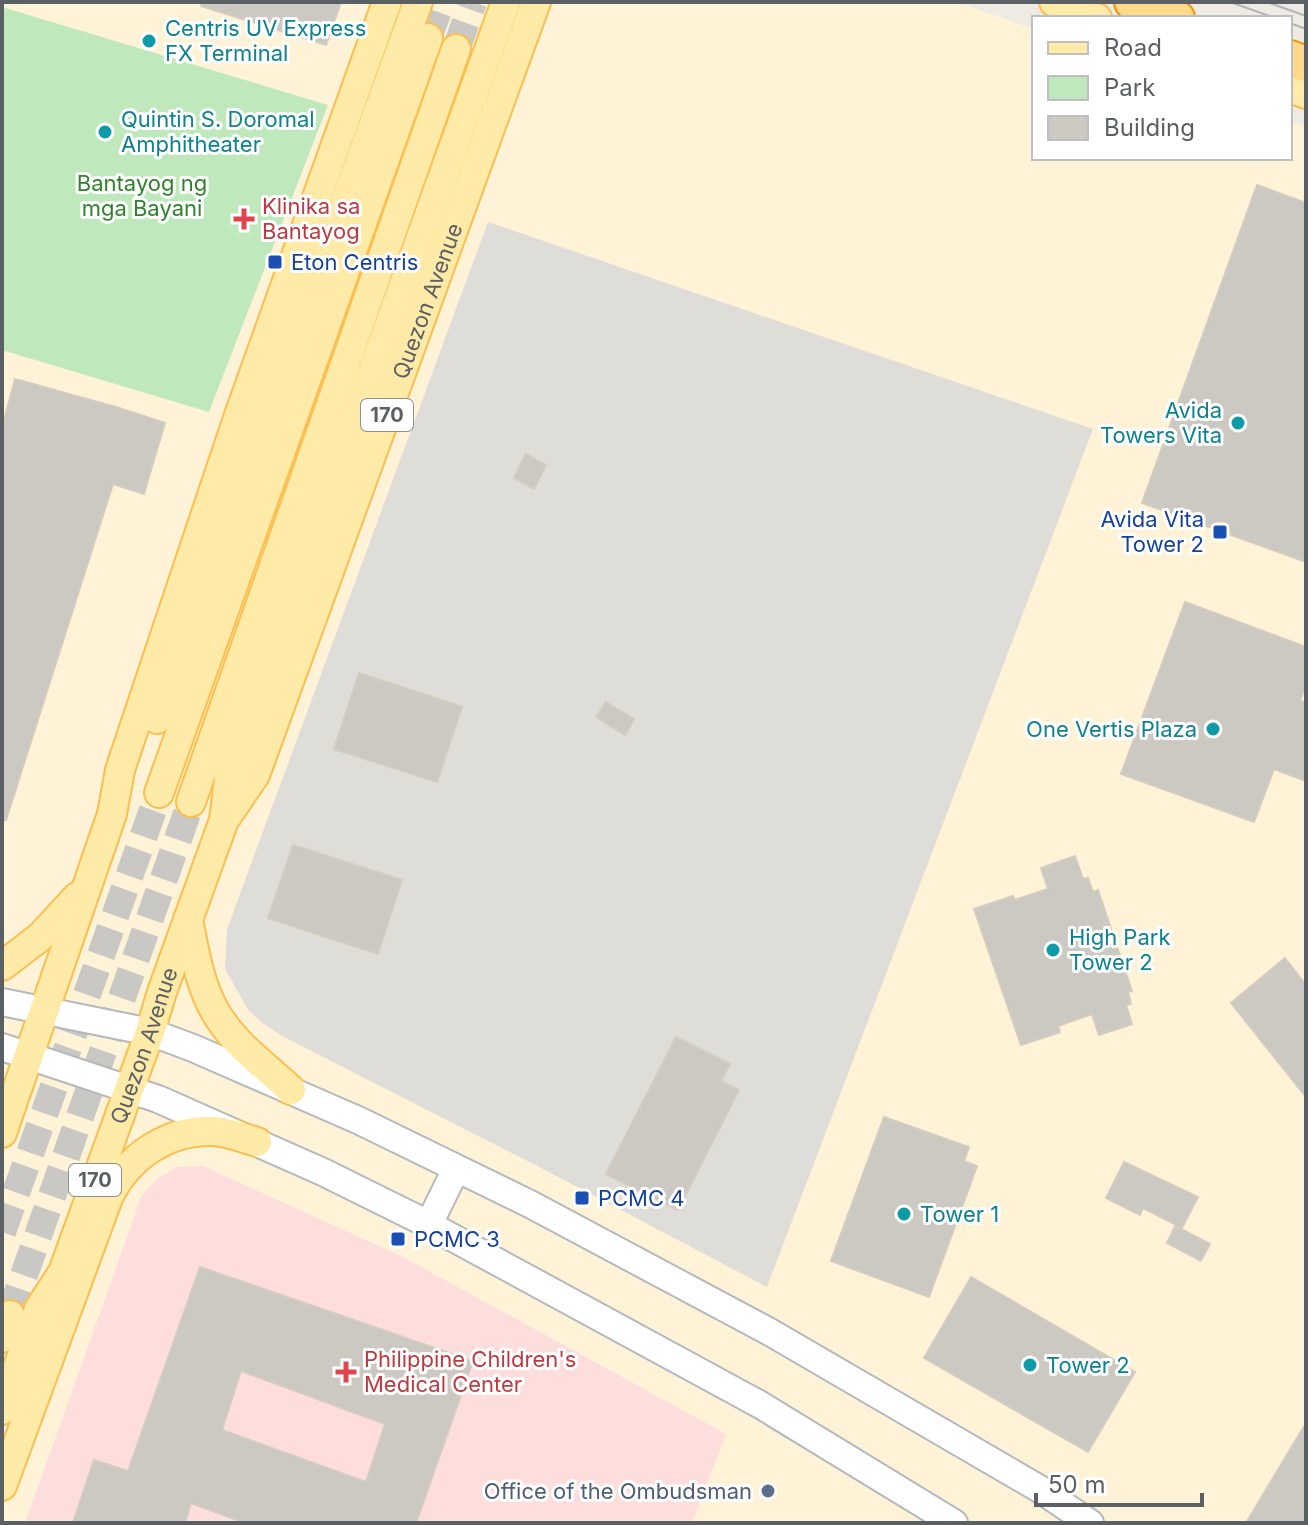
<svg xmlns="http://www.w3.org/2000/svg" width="1308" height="1525" font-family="Inter,sans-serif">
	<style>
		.commercial { fill: #fff3d7 }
		.industrial { fill: #dfddd7 }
		.medical { fill: #fddedd }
		.green { fill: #c0e8bd }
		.building { fill: #ccc8c2; stroke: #d4ccc0; stroke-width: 2; fill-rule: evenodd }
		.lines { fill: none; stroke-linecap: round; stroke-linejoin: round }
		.primary-tunnel { stroke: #cac8c4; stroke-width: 28; stroke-dasharray: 28 14; stroke-linecap: butt }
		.secondary-casing { stroke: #b4b9be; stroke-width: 30 }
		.primary-casing { stroke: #fcbe4f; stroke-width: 32 }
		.highway-casing { stroke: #f19300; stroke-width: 38 }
		.secondary { stroke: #fff; stroke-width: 26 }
		.primary { stroke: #ffeaa7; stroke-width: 28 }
		.highway { stroke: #ffd889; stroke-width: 34 }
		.tram { stroke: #b4b5b6; stroke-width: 2 }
		.culture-dot { fill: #0f9aa8; stroke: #fff; stroke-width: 3 }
		.health-dot { fill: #e0444e; stroke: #fff; stroke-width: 3 }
		.transit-dot { fill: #1a4fb4; stroke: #fff; stroke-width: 3 }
		.service-dot { fill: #5c6f8a; stroke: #fff; stroke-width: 3 }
		.labels { text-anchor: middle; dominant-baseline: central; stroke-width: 6; stroke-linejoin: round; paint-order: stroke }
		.shield { fill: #fff; stroke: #8c9093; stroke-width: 2 }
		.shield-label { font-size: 20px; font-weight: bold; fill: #5b6065 }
		.culture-label { font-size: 22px; fill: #0d838f; stroke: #fff; text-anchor: start }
		.park-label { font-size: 22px; fill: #30822d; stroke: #fff }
		.health-label { font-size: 22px; fill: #be3a42; stroke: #fff; text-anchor: start }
		.transit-label { font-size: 22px; fill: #164399; stroke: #fff; text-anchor: start }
		.street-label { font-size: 22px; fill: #5b6065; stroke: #fff }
		.service-label { font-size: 22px; fill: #4e5e75; stroke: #fff; text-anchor: end }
	</style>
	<rect width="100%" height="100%" fill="#efebe3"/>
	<path class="commercial" d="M2,2H957L1034,29V158H1290V121L1306,127V1523H2Z"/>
	<path class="industrial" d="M488,222L1093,429L767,1287L545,1170L282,1036L261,1022L248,1010L225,969L227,929Z"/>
	<path class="medical" d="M203,1166L401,1256L726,1434L692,1523H25L142,1195L156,1180L177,1167Z"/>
	<path class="green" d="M2,7L328,105L209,412L2,350Z"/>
	<path class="building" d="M202,2H341L326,45L201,6Z
		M1257,185L1306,203V562L1142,503Z
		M15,379L116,407L165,423L144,494L113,484L6,820H2V428Z
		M526,454L546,465L534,489L514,478Z
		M1185,602L1306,647V684L1300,701L1306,702V781L1274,769L1254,822L1121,774Z
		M359,673L462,707L437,782L334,749Z
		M606,702L634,719L625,735L596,717Z
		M293,845L402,880L378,954L268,918Z
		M1075,856L1083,879L1088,878L1093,892L1098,890L1132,991L1128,992L1131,1004L1126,1005L1132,1024L1099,1035L1092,1014L1058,1026L1060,1032L1021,1045L974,909L1013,896L1015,900L1048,889L1041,868Z
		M1285,958L1306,985V1097L1231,1003Z
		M676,1037L730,1064L721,1081L739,1090L678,1210L606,1174Z
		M884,1117L969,1147L964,1161L977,1166L929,1297L831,1261Z
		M1124,1162L1198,1197L1182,1228L1143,1208L1140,1215L1106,1198Z
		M1175,1226L1210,1244L1201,1261L1167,1243Z
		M200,1267L473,1361L416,1523H245L191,1503L185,1523H73L94,1460L128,1471ZM241,1371L385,1424L366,1482L222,1430Z
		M971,1277L1135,1372L1088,1452L924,1358Z
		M1306,1423V1523H1246Z"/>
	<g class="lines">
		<path class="primary-tunnel" d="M428,38L441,2
			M456,49L473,2
			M2,1232L159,793
			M10,1315L191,802"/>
		<defs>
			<path id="secondary" d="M2,1002L150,1032L193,1048L360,1121L530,1204L768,1331L1038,1488L1090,1523
				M2,1047L158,1099L323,1172L422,1221L759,1404L954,1523
				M429,1224L456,1169"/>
			<g id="primary">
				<path d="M1054,2L1097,18"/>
				<path d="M1290,88L1306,94"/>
				<path d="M157,719L418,2"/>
				<path d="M159,793L428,38"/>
				<path d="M191,802L456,49"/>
				<path id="s1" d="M227,816L255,775L536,2"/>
				<path d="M188,919C195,955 201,995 224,1025C242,1050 269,1069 291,1090"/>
				<path d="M2,966L40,937L77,897"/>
				<path d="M2,1133L112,814L120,770L238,418L387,2"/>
				<path d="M2,1338L10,1315"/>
				<path id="s2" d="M2,1410L39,1309L63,1272L150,1032L162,992L224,820L231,762L506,2"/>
				<path d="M2,1486L108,1198C127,1157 168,1129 214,1131C229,1132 243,1138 257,1142"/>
			</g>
			<path id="highway" d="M1132,2L1177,18
				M1290,58L1306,64"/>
		</defs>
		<use href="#secondary" class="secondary-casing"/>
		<use href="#primary" class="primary-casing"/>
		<use href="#highway" class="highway-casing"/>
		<use href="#secondary" class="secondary"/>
		<use href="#primary" class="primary"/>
		<use href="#highway" class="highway"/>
		<path class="tram" d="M1230,2L1275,18
			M1267,2L1306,16
			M1290,23L1306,29"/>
	</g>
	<g class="culture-dot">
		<circle cx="149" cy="41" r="8"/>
		<circle cx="105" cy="132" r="8"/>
		<circle cx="1238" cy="423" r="8"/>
		<circle cx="1213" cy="729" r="8"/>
		<circle cx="1053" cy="950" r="8"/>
		<circle cx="904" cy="1214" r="8"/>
		<circle cx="1030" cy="1365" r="8"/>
	</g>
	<g class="health-dot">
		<path d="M240 207h8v8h8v8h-8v8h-8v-8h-8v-8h8z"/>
		<path d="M342 1360h8v8h8v8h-8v8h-8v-8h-8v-8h8z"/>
	</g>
	<g class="transit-dot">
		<rect x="267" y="254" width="16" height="16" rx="4"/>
		<rect x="1212" y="524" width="16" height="16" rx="4"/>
		<rect x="574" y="1190" width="16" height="16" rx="4"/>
		<rect x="390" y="1231" width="16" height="16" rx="4"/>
	</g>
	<circle class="service-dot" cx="768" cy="1491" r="8"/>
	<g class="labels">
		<g class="shield">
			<rect x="361" y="399" width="52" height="32" rx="6"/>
			<rect x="69" y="1164" width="52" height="32" rx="6"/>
		</g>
		<g class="shield-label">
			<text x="387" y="415">170</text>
			<text x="95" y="1180">170</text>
		</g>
		<g class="culture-label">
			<text x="165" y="28">Centris UV Express<tspan x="165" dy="25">FX Terminal</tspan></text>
			<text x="121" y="119">Quintin S. Doromal<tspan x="121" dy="25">Amphitheater</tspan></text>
			<text x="1222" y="410" text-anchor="end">Avida<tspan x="1222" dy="25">Towers Vita</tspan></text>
			<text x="1197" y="729" text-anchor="end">One Vertis Plaza</text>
			<text x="1069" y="937">High Park<tspan x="1069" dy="25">Tower 2</tspan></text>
			<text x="920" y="1214">Tower 1</text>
			<text x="1046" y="1365">Tower 2</text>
		</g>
		<g class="park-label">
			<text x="142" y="183">Bantayog ng<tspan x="142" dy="25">mga Bayani</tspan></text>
		</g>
		<g class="health-label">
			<text x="262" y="206">Klinika sa<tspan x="262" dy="25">Bantayog</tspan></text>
			<text x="364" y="1359">Philippine Children's<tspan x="364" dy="25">Medical Center</tspan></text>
		</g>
		<g class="transit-label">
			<text x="291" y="262">Eton Centris</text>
			<text x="1204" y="519" text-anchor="end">Avida Vita<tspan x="1204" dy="25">Tower 2</tspan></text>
			<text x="598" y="1198">PCMC 4</text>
			<text x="414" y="1239">PCMC 3</text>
		</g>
		<g class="street-label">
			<text stroke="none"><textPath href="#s1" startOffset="554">Quezon Avenue</textPath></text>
			<text stroke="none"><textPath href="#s2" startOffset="392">Quezon Avenue</textPath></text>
		</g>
		<g class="service-label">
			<text x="752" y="1491">Office of the Ombudsman</text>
		</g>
	</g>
	<rect width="1308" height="1525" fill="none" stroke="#5b6065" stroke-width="8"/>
	<rect x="1032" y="16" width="260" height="144" fill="#ffffff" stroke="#bdbfc1" stroke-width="2"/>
	<rect x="1048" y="42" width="40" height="12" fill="#ffeaa7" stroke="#bdbfc1" stroke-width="2"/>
	<text x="1104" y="56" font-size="24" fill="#5b6065">Road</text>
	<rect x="1048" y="76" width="40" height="24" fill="#c0e8bd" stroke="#bdbfc1" stroke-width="2"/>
	<text x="1104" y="96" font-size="24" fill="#5b6065">Park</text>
	<rect x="1048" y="116" width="40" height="24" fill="#ccc8c2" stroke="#bdbfc1" stroke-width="2"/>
	<text x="1104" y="136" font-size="24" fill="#5b6065">Building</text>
	<path d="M1036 1493v12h166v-12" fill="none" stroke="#5b6065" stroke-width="4"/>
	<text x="1048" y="1493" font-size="24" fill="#5b6065" stroke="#ffffff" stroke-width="6" paint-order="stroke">50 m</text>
</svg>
